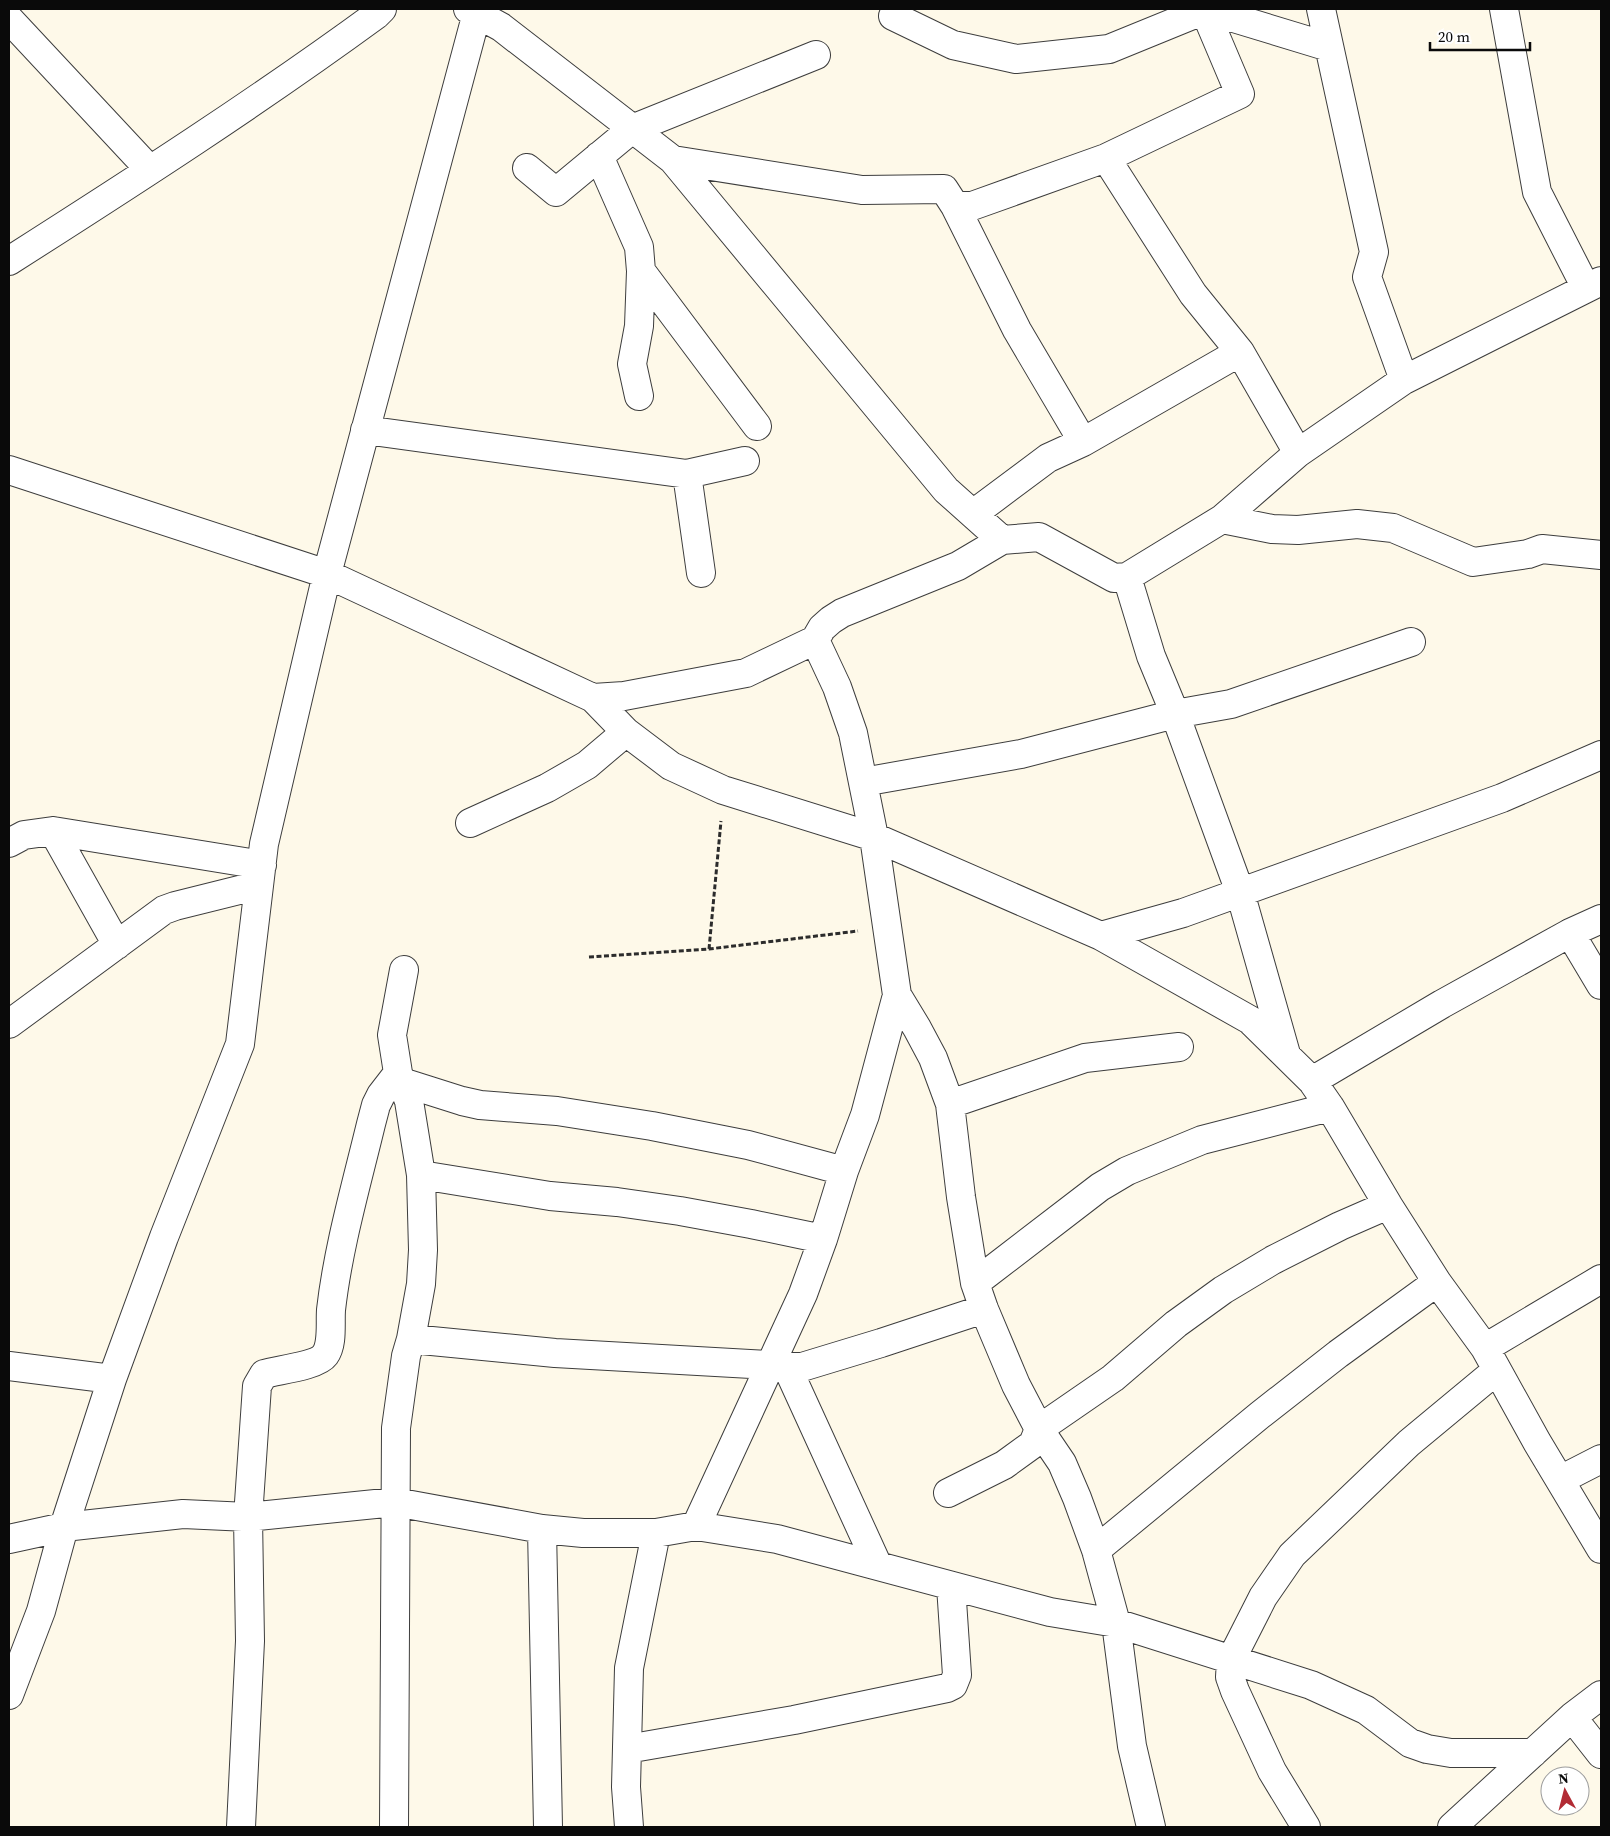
<svg xmlns="http://www.w3.org/2000/svg" width="1610" height="1836" font-family="'Source Serif 4',serif">
	<style>
		.lines { fill: none; stroke-linecap: round; stroke-linejoin: round }
		.minor-casing { stroke: #3d3d3d; stroke-width: 30 }
		.path { stroke: #2c2c2c; stroke-width: 3; stroke-dasharray: 5 2.5; stroke-linecap: butt }
		.minor { stroke: #fff; stroke-width: 28 }
	</style>
	<rect width="100%" height="100%" fill="#fef9e9"/>
	<g class="lines">
		<defs>
			<path id="minor" d="M468,9L501,27L673,160L946,490L1002,540L1039,537L1114,578L1127,577L1222,519L1298,453L1404,380L1601,281
				M1321,9L1374,252L1367,277L1404,380
				M1504,9L1537,192L1586,288
				M893,16L953,45L1016,59L1109,49L1207,9
				M9,19L150,170
				M599,156L639,247L641,271L757,426
				M1106,158L1193,294L1240,352
				M673,160L862,190L944,189L955,206H972L1106,158L1240,94L1204,9L1329,47
				M527,168L556,192L632,129L816,55
				M955,206L1017,330L1083,442
				M9,261C133,182 257,102 376,15L382,9
				M639,396L632,364L639,326L641,271
				M365,430L687,474L745,461
				M9,470L327,574L593,698L624,696L746,673L815,640L822,628L831,620L842,613L958,566L1002,540
				M687,474L701,573
				M973,514L1048,458L1083,442L1240,352L1298,453
				M1222,519L1272,529L1298,530L1357,524L1393,528L1473,562L1528,554L1542,549L1601,555
				M1127,577L1151,656L1175,714L1240,892L1286,1054
				M593,698L626,732L671,766L723,790L874,837L1101,936L1250,1020L1312,1081L1330,1107L1388,1205L1437,1282L1485,1348L1537,1442L1601,1549
				M863,782L1021,754L1175,714L1231,704L1411,642
				M470,823L547,788L587,765L626,732
				M53,831L117,945
				M9,843L24,835L53,831L262,865
				M1570,933L1601,985
				M1101,936L1183,913L1502,798L1601,755
				M897,995L917,1028L933,1058L950,1104L961,1197L975,1283L984,1309L1016,1385L1039,1429L1062,1463L1077,1498L1096,1550L1116,1623L1132,1746L1151,1827
				M9,1024L164,910L175,906L259,885
				M1312,1081L1442,1004L1570,933L1601,919
				M402,1082L462,1101L480,1105L557,1111L652,1126L748,1145L844,1171
				M950,1104L1085,1058L1179,1047
				M421,1175L550,1196L617,1202L680,1211L751,1224L823,1239
				M975,1283L1100,1187L1127,1171L1202,1140L1330,1107
				M411,1339L555,1353L802,1367L881,1343L984,1309
				M1485,1348L1601,1279
				M9,1366L112,1379
				M787,1367L878,1566
				M1560,1480L1601,1459
				M948,1493L1004,1465L1033,1444L1039,1429L1113,1378L1176,1324L1223,1290L1273,1260L1340,1226L1388,1205
				M696,1526L803,1294L823,1239L844,1171L865,1115L897,995L874,837L853,733L837,687L815,640
				M542,1529L548,1827
				M9,1539L64,1527L183,1514L248,1517L395,1502L542,1529L583,1533H656L696,1526L777,1539L1050,1612L1116,1623L1311,1685L1366,1710L1410,1743L1427,1749L1451,1753H1533
				M1096,1550L1260,1415L1338,1354L1437,1282
				M9,1695L41,1611L64,1527L112,1379L164,1237L240,1044L264,844L327,574L478,9
				M1572,1717L1601,1754
				M627,1749L794,1720L947,1688L953,1685L957,1675L951,1586
				M241,1827L250,1641L248,1517L257,1386L264,1374C277,1370 317,1366 325,1355C333,1344 330,1324 331,1310C338,1248 356,1186 371,1124L376,1105L381,1095L398,1073
				M394,1827L396,1428L406,1356L411,1339L421,1284L423,1250L421,1175L409,1101L398,1073L392,1035L404,970
				M629,1827L626,1787L629,1668L656,1533
				M1306,1827L1272,1771L1235,1691L1230,1677L1231,1660L1263,1597L1292,1555L1409,1443L1497,1370
				M1452,1827L1572,1717L1601,1695"/>
		</defs>
		<use href="#minor" class="minor-casing"/>
		<path class="path" d="M709,949L721,821
			M589,957L709,949L858,931"/>
		<use href="#minor" class="minor"/>
	</g>
	<rect width="1610" height="1836" fill="none" stroke="#0a0a0a" stroke-width="20"/>
	<g transform="translate(1565 1791) rotate(353)"><circle r="24" fill="#ffffff" stroke="#9d9d9d"/>
	<path d="M0-4L9 19L0 12L-9 19Z" fill="#b22b34"/>
	<text y="-8" font-size="14" font-weight="bold" text-anchor="middle" fill="#0a0a0a">N</text>
	</g>
	<path d="M1430 42v8h100v-8" fill="none" stroke="#0a0a0a" stroke-width="2.5"/>
	<text x="1438" y="42" font-size="15" fill="#0a0a0a" stroke="#ffffff" stroke-width="4" paint-order="stroke">20 m</text>
</svg>
